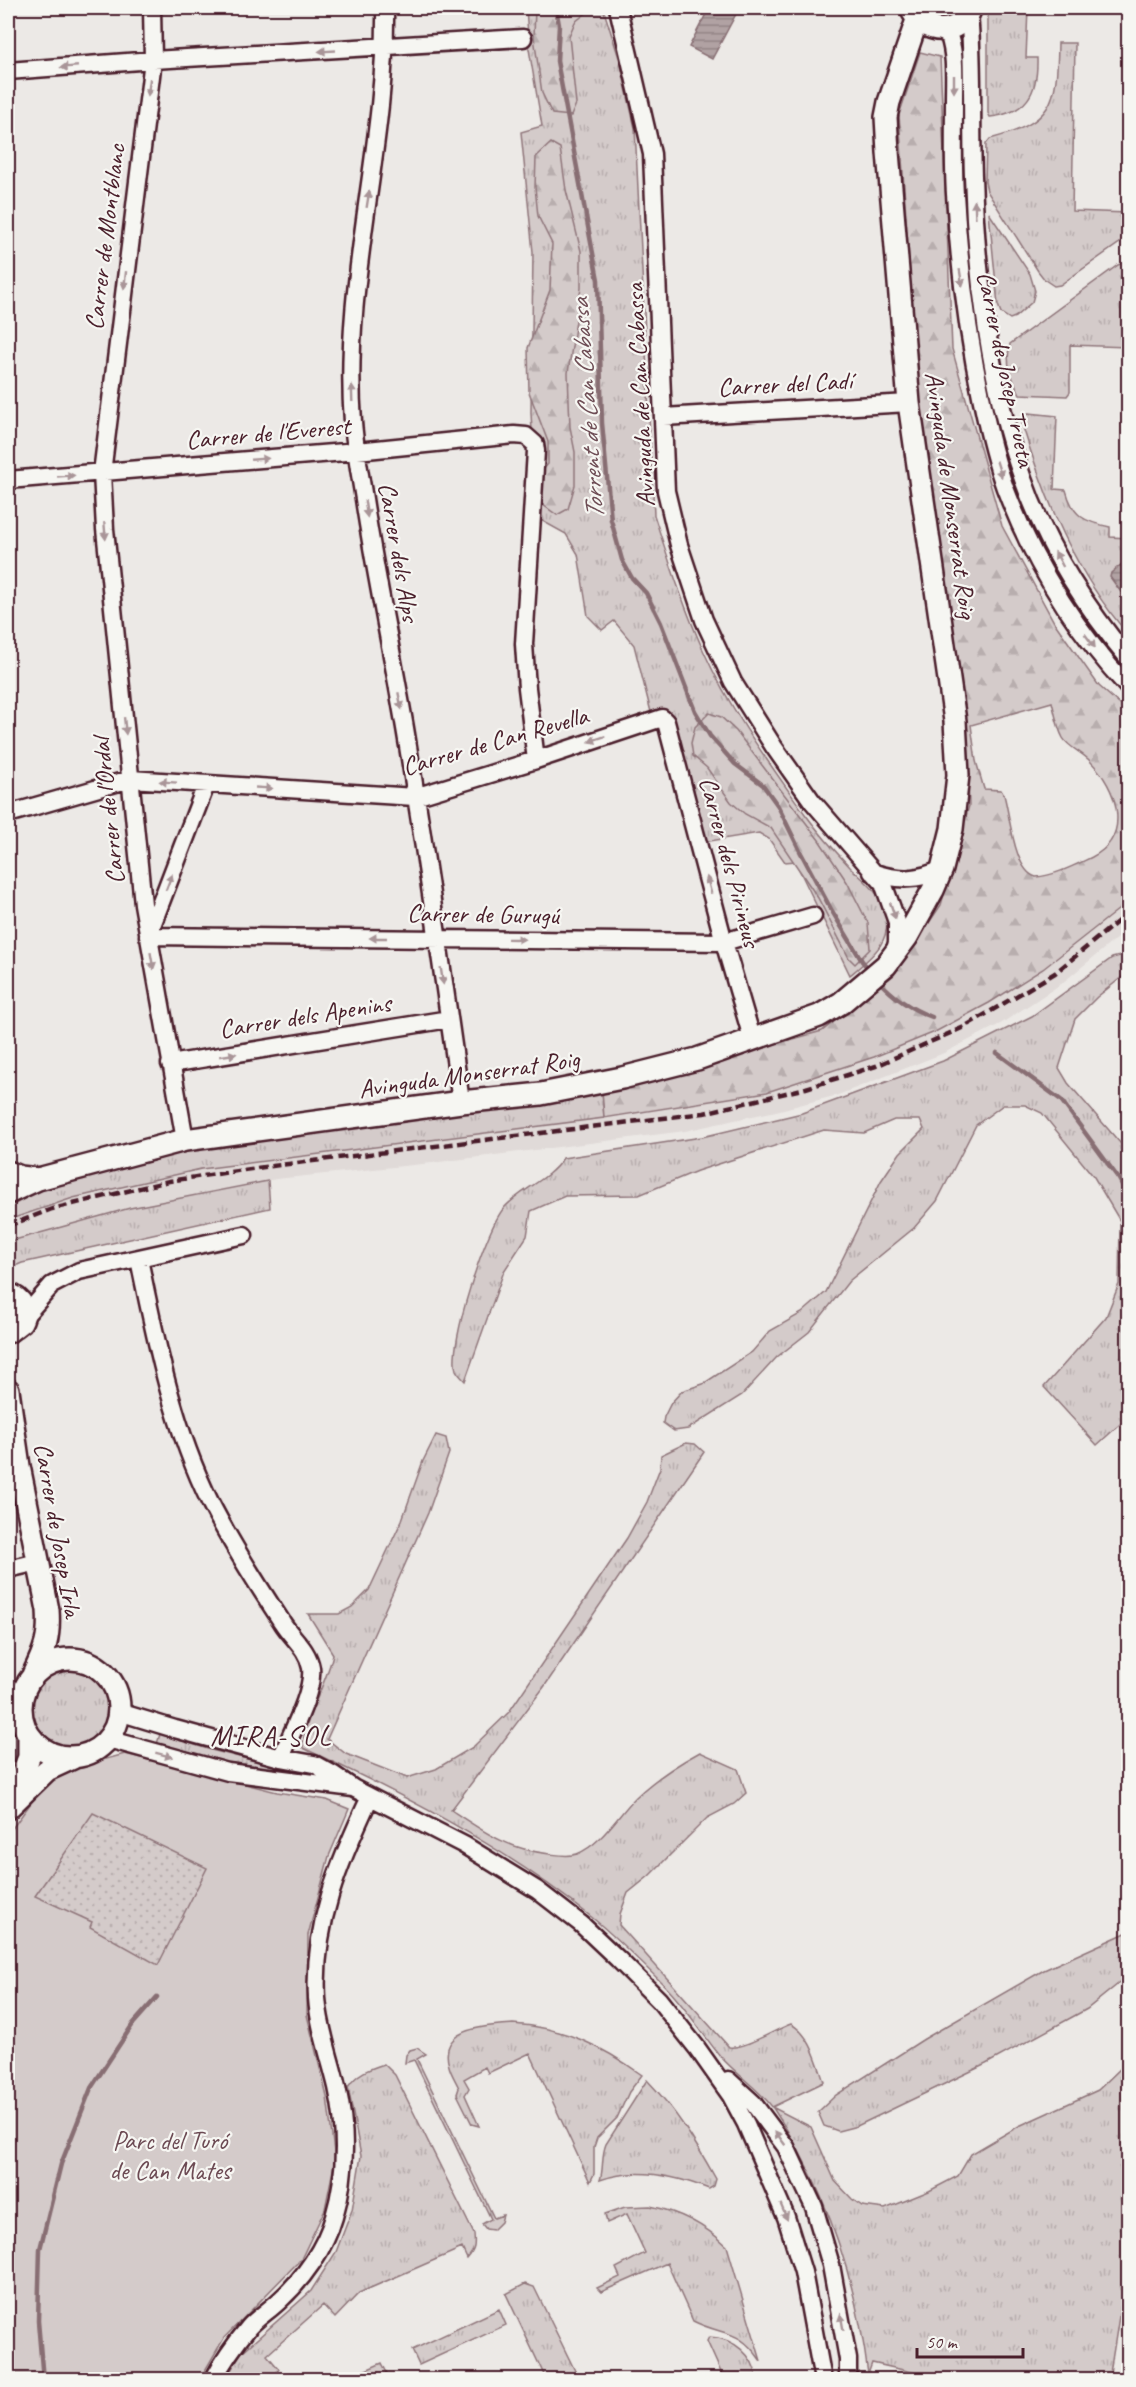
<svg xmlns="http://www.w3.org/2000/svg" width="1136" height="2387" font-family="Caveat,sans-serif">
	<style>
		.built { fill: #e0dad8 }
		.grass { fill: url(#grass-tufts); stroke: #8f757a; stroke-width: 1.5 }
		.forest { fill: url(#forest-firs); stroke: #8f757a; stroke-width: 1.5; fill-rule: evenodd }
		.park { fill: #d4cbca; stroke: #8f757a; stroke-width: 1.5 }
		.garden { fill: url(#garden-dots); stroke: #8f757a; stroke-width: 1.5 }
		.water { fill: url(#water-rules); stroke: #886e73; stroke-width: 1.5 }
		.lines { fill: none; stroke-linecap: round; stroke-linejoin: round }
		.stream { stroke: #886e73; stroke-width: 4.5 }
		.minor-casing { stroke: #4a1f2b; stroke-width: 21 }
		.tertiary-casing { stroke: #4a1f2b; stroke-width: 26 }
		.minor { stroke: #f6f6f2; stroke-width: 16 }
		.tertiary { stroke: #f6f6f2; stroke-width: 21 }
		.rail { stroke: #4a1f2b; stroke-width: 4.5; stroke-dasharray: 9 4.5; stroke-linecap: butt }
		.oneway { fill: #a99598 }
		.labels { text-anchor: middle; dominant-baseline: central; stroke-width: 4.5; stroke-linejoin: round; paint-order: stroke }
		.street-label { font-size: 26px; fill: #4a1f2b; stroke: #f6f6f2 }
		.park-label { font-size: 26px; fill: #6c4a53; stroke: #f6f6f2 }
		.water-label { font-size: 27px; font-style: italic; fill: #6e4d55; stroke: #f6f6f2 }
		.quarter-label { font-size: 28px; letter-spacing: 1.5px; fill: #4a1f2b; stroke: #f6f6f2 }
	</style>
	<defs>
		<pattern id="grass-tufts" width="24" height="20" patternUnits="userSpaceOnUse" patternTransform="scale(1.5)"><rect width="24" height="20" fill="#d4cbca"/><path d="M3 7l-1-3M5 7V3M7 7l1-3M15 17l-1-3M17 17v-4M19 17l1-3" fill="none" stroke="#b8aeae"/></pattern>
		<pattern id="forest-firs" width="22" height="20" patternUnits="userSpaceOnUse" patternTransform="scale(1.5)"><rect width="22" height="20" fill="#d4cbca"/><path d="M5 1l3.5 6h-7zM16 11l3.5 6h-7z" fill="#b8aeae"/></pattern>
		<pattern id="garden-dots" width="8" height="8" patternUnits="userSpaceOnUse" patternTransform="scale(1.5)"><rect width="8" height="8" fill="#d4cbca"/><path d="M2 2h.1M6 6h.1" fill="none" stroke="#b8aeae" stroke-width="1.8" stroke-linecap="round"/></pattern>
		<pattern id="water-rules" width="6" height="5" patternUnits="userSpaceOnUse" patternTransform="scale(1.5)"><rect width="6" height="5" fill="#b1a2a3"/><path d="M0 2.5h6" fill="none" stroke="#928385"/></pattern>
	</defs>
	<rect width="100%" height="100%" fill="#ece9e6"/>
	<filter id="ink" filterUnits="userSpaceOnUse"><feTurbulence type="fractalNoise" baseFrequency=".0167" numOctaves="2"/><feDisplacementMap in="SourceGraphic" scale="12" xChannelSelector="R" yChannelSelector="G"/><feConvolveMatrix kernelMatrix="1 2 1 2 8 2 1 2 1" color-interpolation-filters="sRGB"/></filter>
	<g filter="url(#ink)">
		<path class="built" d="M1128,902V929L1061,984L1002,1023L944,1053L838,1095L776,1111L685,1131L423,1164L276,1179L130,1208L8,1242V1220L16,1216L73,1198L201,1169L604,1118L767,1092L874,1057L935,1032L989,1003L1043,969Z"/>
		<path class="grass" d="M526,8H603L620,61L635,128L654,515C669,561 684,608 704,652C730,710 769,763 805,814C819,833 834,850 850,867C863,880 877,889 884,908C895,940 872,957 850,975L795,861L785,862L769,839L759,833L698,843L666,723L653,720L634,645L614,621L602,630L588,616L578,554L566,534L537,518L531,413L533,252L521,132L542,126L529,49Z
			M917,8H965L961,15L938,24Z
			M988,8H1028L1026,58H1037C1038,93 1027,113 990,117L988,113Z
			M1058,43H1075L1072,211L1128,213V237L1060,285L1054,286L1045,280L1038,271L987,191L985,182L986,144L990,139C1053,122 1057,104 1058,43Z
			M989,213L1030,274L1035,291L1032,302L1015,317L1010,319L1001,313L998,305Z
			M1128,261V347L1070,345V392L1067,396L1020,394C1011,377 1005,363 1010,344L1118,265Z
			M1029,413L1057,416L1054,489L1066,490C1073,517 1085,522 1110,527V537L1128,538V634C1076,575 1045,499 1022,424L1023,414Z
			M1128,954L1127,973L1097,997L1075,1019L1059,1068L1068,1083L1128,1152V1417L1097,1445L1044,1387L1106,1317L1119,1284L1120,1221L1094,1177L1042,1113L1025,1105H1003L976,1125L937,1201L914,1228L849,1281L809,1332L777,1357L742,1395L688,1429L674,1431L663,1423L664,1417L671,1403L682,1391L703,1384L752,1352L770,1331L802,1313L826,1292L881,1181L900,1153L924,1129L920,1120H894L864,1133L824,1130L697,1171L639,1195L565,1196L531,1211L527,1236L504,1271L465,1381C462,1378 458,1374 456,1370C448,1345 486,1228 504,1208C521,1189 549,1180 563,1158L702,1137L802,1113L943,1061L1032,1016L1112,958Z
			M602,1089L604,1118L201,1169L73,1198L8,1220V1208L50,1184L140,1156Z
			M268,1181L270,1208L22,1263L8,1269V1242L11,1241L130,1208Z
			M436,1435L446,1438L449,1453L428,1513L327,1739L346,1754L407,1778L436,1769L473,1747L509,1712L627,1538L647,1502L660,1468L661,1455L686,1443L695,1444L704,1452L544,1687L451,1810C484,1832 509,1850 550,1854C558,1855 569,1857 577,1854C602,1844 618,1815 636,1797C655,1779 676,1765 700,1752L738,1769L746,1793L734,1804L707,1818L649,1876L628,1893L620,1914L619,1925L729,2047C745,2049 774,2030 791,2024C811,2035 817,2062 824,2082L772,2107L811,2127L835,2181L852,2199L862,2206L885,2209L929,2191L958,2176L971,2154L1019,2126L1098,2090L1124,2065L1128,2055V2260L1109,2379H943L872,2363L868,2374C856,2279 826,2188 773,2108C759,2089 737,2075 721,2057C702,2034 686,2007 665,1986C641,1962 615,1936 589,1915C505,1847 401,1793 303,1748C303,1719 326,1686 333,1654L308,1614H339L352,1607L369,1590L402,1520L423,1461Z
			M31 1708a39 39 0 1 1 78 0a39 39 0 1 1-78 0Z
			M160,1734L211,1750L292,1770L225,1762L157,1744Z
			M1128,1932V1976L1087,2009L986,2064L857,2126L838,2131L824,2126L818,2112L836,2095L924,2039L1044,1970Z
			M513,2024C563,2027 602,2046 642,2075L629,2092L617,2118L597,2138L594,2147V2174L590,2182L530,2053L488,2073L485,2067L464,2079L469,2088L465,2095L479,2126L472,2124L457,2094L459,2088C456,2081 451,2074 449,2066C437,2026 489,2026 513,2024Z
			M417,2048L426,2054L417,2059L494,2218L503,2215L501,2222L493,2230L486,2229L482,2224L491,2219L414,2060L405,2063L406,2055L410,2050Z
			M384,2064L395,2075L474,2234C475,2245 475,2250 467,2259L462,2248L359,2293L335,2318L323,2305L267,2355L279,2369L272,2379H226L241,2353L311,2291L336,2252L352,2210L361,2156L348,2087C357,2073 369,2069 384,2064Z
			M647,2080C676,2110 696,2143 716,2179L714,2186L709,2189C674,2175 635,2167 600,2180C604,2168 601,2156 606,2144Z
			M650,2206C681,2212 705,2225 727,2246L761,2361C738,2327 725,2337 693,2321L667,2263L601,2292L597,2288L620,2277L616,2268L645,2253L627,2214L607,2223L605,2214L625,2207Z
			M525,2284L534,2287L579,2379H546L506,2294Z
			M499,2309L506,2325L419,2365L412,2350Z
			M709,2337C734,2338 754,2355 757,2379H724L707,2341Z
			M382,2363L387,2373L384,2377L385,2379H345Z"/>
		<path class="forest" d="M535,8H589L590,10L575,22L569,36L576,104L571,116L552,114L542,93L534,37Z
			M920,52L940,57L952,349L1002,526L1054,622L1099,686L1128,712V902L1043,969L989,1003L935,1032L874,1057L767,1092L604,1118L602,1089L618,1087L822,1031L894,975L941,905L969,806L966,725L919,405L899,115ZM1052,702C1055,713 1057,727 1063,738C1068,747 1083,753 1090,761C1117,788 1133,836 1092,857C1075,865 1054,876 1036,877C1014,872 1010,815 1004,795L1001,790L984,789L976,761L971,725Z
			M551,143L560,148L566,190L581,251V288L568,373L570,427L575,452V485L568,509L557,515L539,502L537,477L548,464V442L529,392L528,348L550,290L552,244L538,216L535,187L536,157Z
			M709,713L721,717L736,731L819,840L847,882L868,923L870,949L855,964L849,958L818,898L771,828L745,814L731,802L707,768L693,756L691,743L695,727Z"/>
		<path class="park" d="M125,1754L277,1792L327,1800L349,1809L329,1856L308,1935L307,2015L327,2097L335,2160L325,2209L301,2259L224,2338L200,2379H8V1834L53,1773Z"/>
		<path class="garden" d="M93,1813L207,1868L158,1965L90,1927L92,1922L35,1896Z"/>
		<path class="water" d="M709,8H728L737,12L712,59L689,47Z
			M1123,563L1128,568V602L1110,577L1111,573Z"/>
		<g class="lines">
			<path class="stream" d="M556,8L559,25L557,61L598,280L602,423L611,520L622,560L632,578L646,593L661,623L695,711L710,736L735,764L763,785L778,806L801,853L832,911L862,961L871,972
				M878,980C894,998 910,1009 932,1017
				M997,1053L1061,1100L1119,1179L1128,1196
				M43,2380L38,2321L40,2249L61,2164L91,2088L133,2024L157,1997"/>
			<defs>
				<path id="minor" d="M152,8L153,60L102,473L105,529L143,904L185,1140
					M385,8C387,147 342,282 353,422C355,448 360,474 364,499C376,578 393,656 406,734C426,856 444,980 461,1102
					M618,8L652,154L666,491L679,545L704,620L733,682L774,747L812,801L883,883L897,922V942L894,955
					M969,13C974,67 971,121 973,176C976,273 990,387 1023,479C1046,545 1084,605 1128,658
					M940,30L949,36C956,57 954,78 954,99C954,131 953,163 955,194C959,264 967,332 982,401C988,430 995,460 1005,488C1033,562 1075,630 1128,687
					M8,71L153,60L523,38
					M663,417L909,403
					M8,480L357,451L514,435L526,436L535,444L536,451L524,644L527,688L536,760
					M206,785L148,936L724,942L813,916
					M8,814L130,779L415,797L536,760L662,718L666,722L724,942L750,1031
					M872,872C897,881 918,881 942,869
					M170,1064L449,1019
					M139,1259C156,1342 173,1428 211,1504C232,1545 257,1584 282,1622C291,1637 308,1649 311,1668C314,1692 290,1735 281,1758
					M24,1317L52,1285L79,1271L244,1235
					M8,1569L38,1562
					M119,1712L175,1729L281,1758L314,1764L334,1775L353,1788L464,1845L537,1890L581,1924L618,1959L659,2000L697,2048L731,2096L746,2124L786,2217L803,2272L823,2380
					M108,1739L228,1772L353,1788
					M728,2080L753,2103L786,2147L814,2207L831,2265L848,2359V2380
					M213,2380C223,2361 235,2344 249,2327C258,2317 270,2310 280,2300C304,2278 325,2248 334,2217C347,2173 347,2131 337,2087C330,2057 319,2028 317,1998C313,1923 339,1863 370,1797"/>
				<path id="tertiary" d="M911,8C922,36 961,37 971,8
					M8,1172L20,1177L38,1179
					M8,1193L38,1179L185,1140L461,1102L541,1094L622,1078L697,1059L819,1016L841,1003L886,965L907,937L933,890L942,869L952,829L958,775L955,721L909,403L888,152L886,117L889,102L917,20
					M8,1294C21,1298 28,1309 21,1322L8,1332
					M8,1390L19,1466L48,1610C50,1638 45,1650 33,1675
					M21 1708a49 49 0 1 1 98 0a49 49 0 1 1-98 0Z
					M14,1796L29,1757V1737
					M8,1808L47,1770L73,1758"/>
			</defs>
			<use href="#minor" class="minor-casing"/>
			<use href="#tertiary" class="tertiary-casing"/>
			<use href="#minor" class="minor"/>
			<use href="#tertiary" class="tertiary"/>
			<path class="rail" d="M8,1226L52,1209L169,1181L264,1167L704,1113L806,1088L876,1066L964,1027L1055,973L1128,913"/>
		</g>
		<defs><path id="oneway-solid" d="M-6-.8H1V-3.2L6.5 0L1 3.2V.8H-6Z" transform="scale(1.5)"/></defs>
		<g class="oneway">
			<use href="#oneway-solid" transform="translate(327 51) rotate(177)"/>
			<use href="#oneway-solid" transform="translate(69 67) rotate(175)"/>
			<use href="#oneway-solid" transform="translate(954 84) rotate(90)"/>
			<use href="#oneway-solid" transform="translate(149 87) rotate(97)"/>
			<use href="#oneway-solid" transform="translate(368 199) rotate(-81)"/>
			<use href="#oneway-solid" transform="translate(975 209) rotate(-93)"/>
			<use href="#oneway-solid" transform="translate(961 278) rotate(81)"/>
			<use href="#oneway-solid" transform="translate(125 280) rotate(97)"/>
			<use href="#oneway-solid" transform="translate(352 393) rotate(-92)"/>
			<use href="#oneway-solid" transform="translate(260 459) rotate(-5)"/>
			<use href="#oneway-solid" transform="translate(999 469) rotate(72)"/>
			<use href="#oneway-solid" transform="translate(66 476) rotate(-4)"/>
			<use href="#oneway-solid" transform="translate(366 509) rotate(81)"/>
			<use href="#oneway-solid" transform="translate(105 531) rotate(85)"/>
			<use href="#oneway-solid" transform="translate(1059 559) rotate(-118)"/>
			<use href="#oneway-solid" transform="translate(1090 641) rotate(53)"/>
			<use href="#oneway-solid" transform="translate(400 701) rotate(79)"/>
			<use href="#oneway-solid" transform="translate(125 726) rotate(84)"/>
			<use href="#oneway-solid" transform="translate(597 739) rotate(161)"/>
			<use href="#oneway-solid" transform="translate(168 782) rotate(-176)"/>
			<use href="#oneway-solid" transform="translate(264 788) rotate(3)"/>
			<use href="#oneway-solid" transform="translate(169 882) rotate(-69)"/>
			<use href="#oneway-solid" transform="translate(709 885) rotate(-105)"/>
			<use href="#oneway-solid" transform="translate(893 911) rotate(71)"/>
			<use href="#oneway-solid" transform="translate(378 938) rotate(-180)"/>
			<use href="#oneway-solid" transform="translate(516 939) rotate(1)"/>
			<use href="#oneway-solid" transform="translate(152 961) rotate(80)"/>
			<use href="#oneway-solid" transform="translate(442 976) rotate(81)"/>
			<use href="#oneway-solid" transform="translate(228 1055) rotate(-9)"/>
			<use href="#oneway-solid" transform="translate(164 1755) rotate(15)"/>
			<use href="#oneway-solid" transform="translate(780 2138) rotate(-126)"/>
			<use href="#oneway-solid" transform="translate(784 2212) rotate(67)"/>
			<use href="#oneway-solid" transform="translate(842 2322) rotate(-100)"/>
		</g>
	</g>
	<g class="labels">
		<g class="street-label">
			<text transform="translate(105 237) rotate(-83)">Carrer de Montblanc</text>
			<text transform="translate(1006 369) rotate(78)">Carrer de Josep Trueta</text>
			<text transform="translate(785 384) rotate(-3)">Carrer del Cadí</text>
			<text transform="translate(640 395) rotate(-93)">Avinguda de Can Cabassa</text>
			<text transform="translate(268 433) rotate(-5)">Carrer de l'Everest</text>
			<text transform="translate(951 495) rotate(82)">Avinguda de Monserrat Roig</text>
			<text transform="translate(399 552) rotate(80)">Carrer dels Alps</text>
			<text transform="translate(495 741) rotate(-16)">Carrer de Can Revella</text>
			<text transform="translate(108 811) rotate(-96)">Carrer de l'Ordal</text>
			<text transform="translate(730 862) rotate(75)">Carrer dels Pirineus</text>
			<text transform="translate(483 914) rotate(1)">Carrer de Gurugú</text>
			<text transform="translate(305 1016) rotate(-9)">Carrer dels Apenins</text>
			<text transform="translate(469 1074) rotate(-8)">Avinguda Monserrat Roig</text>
			<text transform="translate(58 1530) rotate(80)">Carrer de Josep Irla</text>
		</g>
		<g class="park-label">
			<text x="170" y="2140">Parc del Turó<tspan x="170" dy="30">de Can Mates</tspan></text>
		</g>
		<g class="water-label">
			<text transform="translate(587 409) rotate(-94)">Torrent de Can Cabassa</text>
		</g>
		<g class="quarter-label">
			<text x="271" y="1735">MIRA-SOL</text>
		</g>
	</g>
	<rect width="1136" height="2387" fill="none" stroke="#f6f6f2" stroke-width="30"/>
	<rect x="15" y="15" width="1106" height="2357" fill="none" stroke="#4a1f2b" stroke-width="2" filter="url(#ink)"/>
	<path d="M917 2348v9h106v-9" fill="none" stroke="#4a1f2b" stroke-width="3"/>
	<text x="926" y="2348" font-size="18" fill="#4a1f2b" stroke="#f6f6f2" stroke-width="4.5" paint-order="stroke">50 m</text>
</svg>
